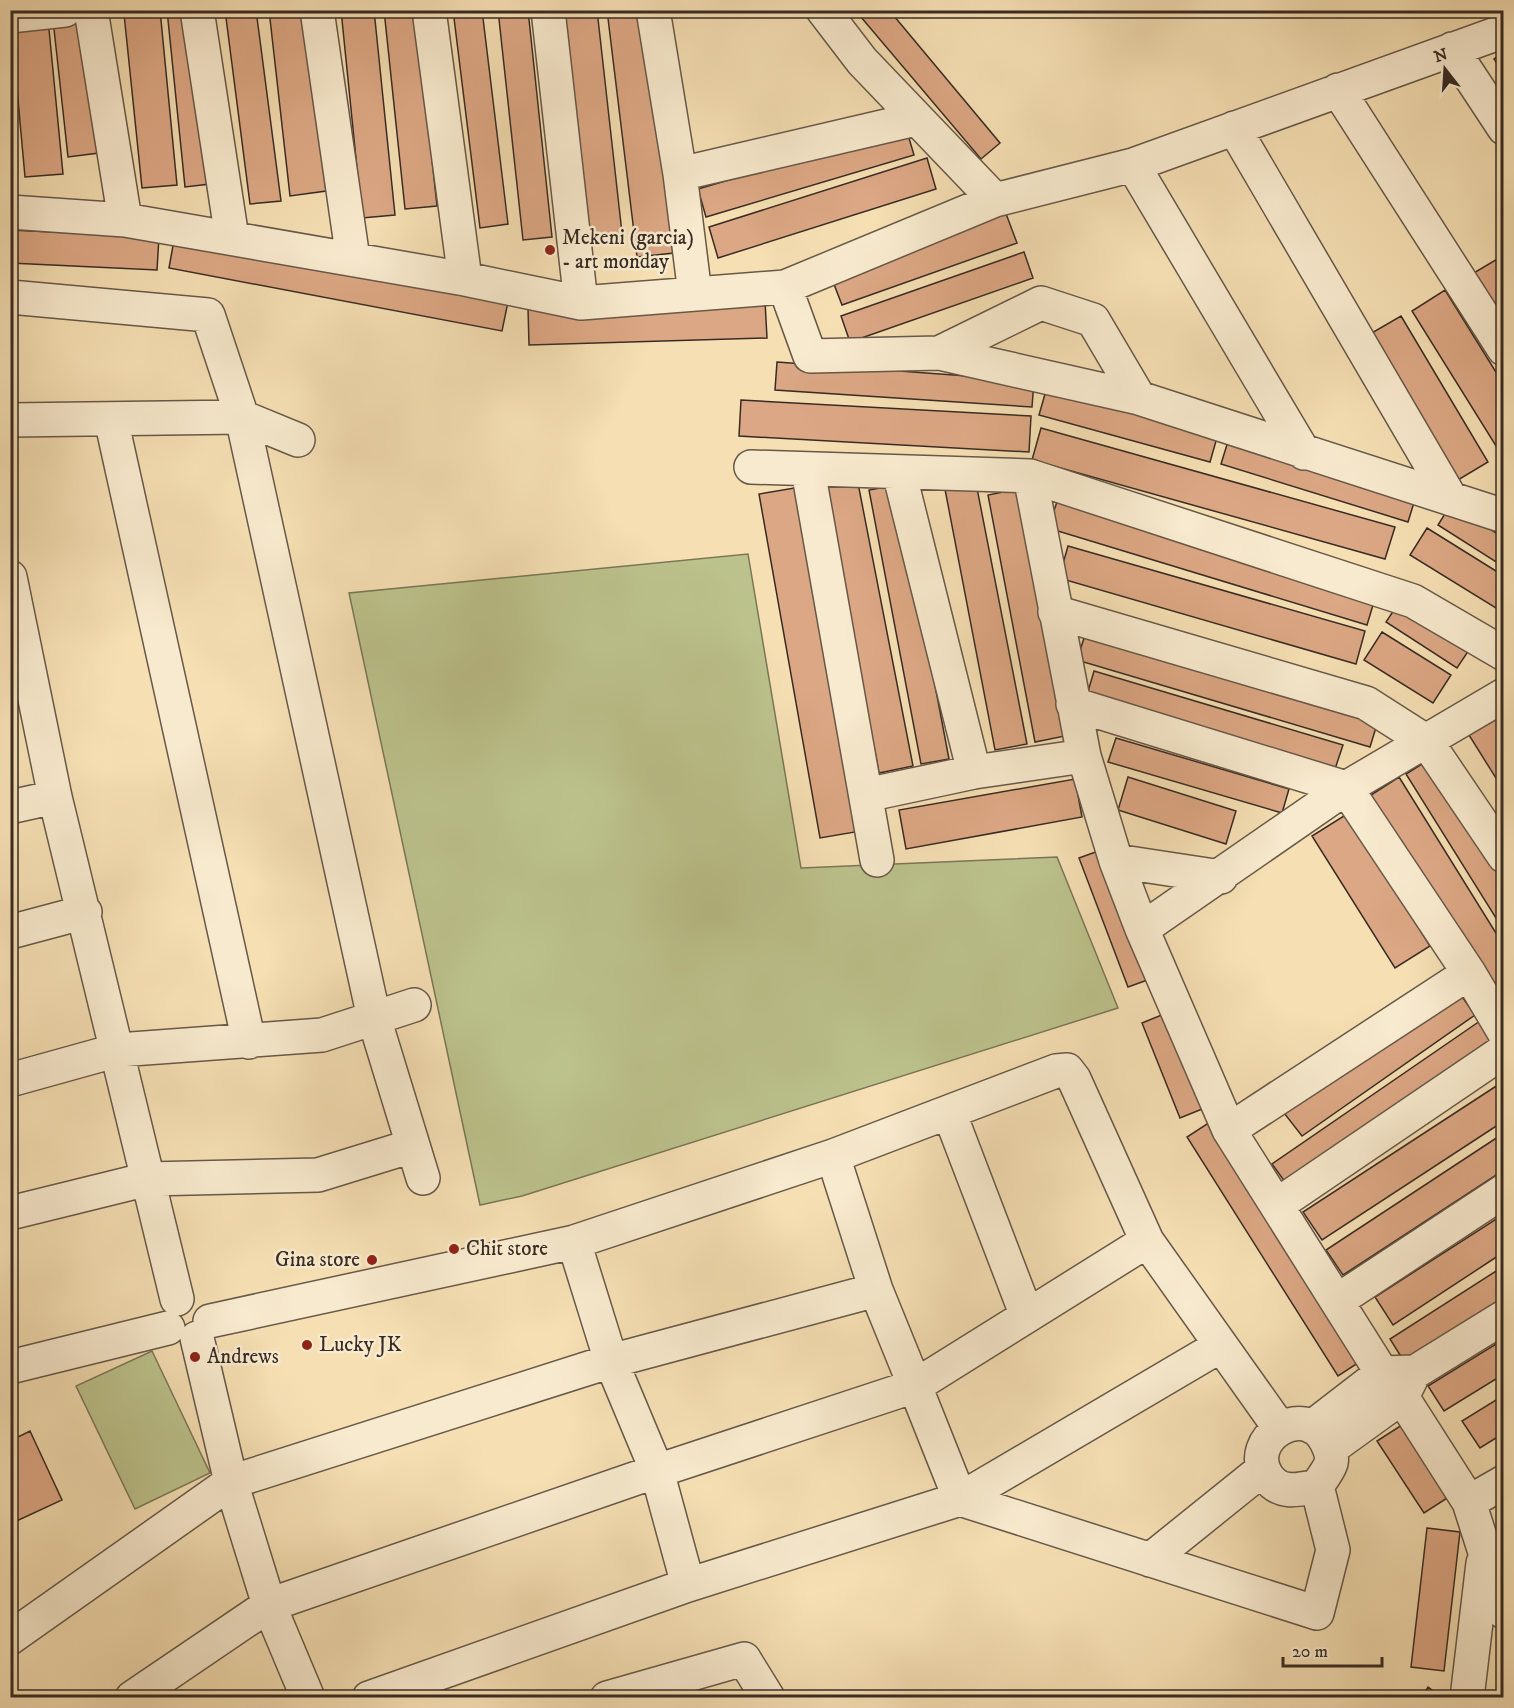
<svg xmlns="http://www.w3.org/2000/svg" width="1514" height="1708" font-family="'IM FELL DW Pica',serif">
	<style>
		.green { fill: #bcc28c; stroke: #7a7658; stroke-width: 1.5 }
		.building { fill: #dca784; stroke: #382b24; stroke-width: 1.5 }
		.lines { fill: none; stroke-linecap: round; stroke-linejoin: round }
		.minor-casing { stroke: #675848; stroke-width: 36 }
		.minor { stroke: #f8eace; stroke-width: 33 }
		.poi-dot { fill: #8f2418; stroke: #f8eace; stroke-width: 2 }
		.labels { text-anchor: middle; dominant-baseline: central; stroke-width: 5; stroke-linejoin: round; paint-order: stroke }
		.poi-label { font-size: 21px; fill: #382b24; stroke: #f8eace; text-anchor: start }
	</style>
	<rect width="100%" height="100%" fill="#f5dfb3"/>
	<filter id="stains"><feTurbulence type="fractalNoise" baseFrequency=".00333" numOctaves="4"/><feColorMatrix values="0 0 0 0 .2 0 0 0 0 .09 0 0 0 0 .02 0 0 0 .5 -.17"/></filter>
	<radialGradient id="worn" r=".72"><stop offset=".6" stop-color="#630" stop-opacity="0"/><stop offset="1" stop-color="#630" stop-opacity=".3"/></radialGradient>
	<path class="green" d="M748,554L801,868L1057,857L1118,1008L522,1196L480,1205L349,593Z
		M152,1351L210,1473L135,1509L76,1386Z"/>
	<path class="building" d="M160,10L177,185L142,188L124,14Z
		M167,10H192L210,184L185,187Z
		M225,10H256L281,201L250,204Z
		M269,10H305L326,191L290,196Z
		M341,10H374L395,215L362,218Z
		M384,10H416L437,206L405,209Z
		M453,10H482L508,224L480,228Z
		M498,10H528L552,237L523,240Z
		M562,10H597L623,242L588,246Z
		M607,10H644L674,253L637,257Z
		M855,10H889L1000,143L981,159Z
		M83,16L99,153L68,157L53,20Z
		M48,19L63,174L25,177L11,23Z
		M1504,52V74L1494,59Z
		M906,128L914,155L706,217L698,189Z
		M927,158L936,189L718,258L709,227Z
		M1005,211L1017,243L842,305L830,274Z
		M10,230L159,237L157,270L10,263Z
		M174,240L508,302L502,331L169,268Z
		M1024,252L1033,278L850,342L841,316Z
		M1504,255V324L1472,274Z
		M1445,290L1504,385V452L1501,454L1412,311Z
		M765,301L767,338L529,345L528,308Z
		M1401,316L1488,462L1458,480L1370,334Z
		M777,362L1034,381L1032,407L775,390Z
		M1047,387L1218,434L1210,462L1039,415Z
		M741,400L1031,416L1029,452L739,436Z
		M1041,428L1395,527L1385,559L1032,460Z
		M1229,438L1416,496L1408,522L1221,464Z
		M857,478L913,766L879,773L824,485Z
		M975,478L1027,744L995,750L944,484Z
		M897,485L949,759L921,764L869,490Z
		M800,487L861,831L820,838L759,494Z
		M1018,489L1065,736L1035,742L988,495Z
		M1058,499L1376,595L1367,625L1048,528Z
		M1451,504L1504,538V567L1438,525Z
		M1427,528L1504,576V613L1410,555Z
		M1068,546L1365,631L1356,664L1059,578Z
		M1400,601L1471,647L1457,668L1386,622Z
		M1382,632L1451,675L1433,703L1364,660Z
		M1085,635L1378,721L1370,747L1077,660Z
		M1094,671L1343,745L1335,769L1087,695Z
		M1502,716L1504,719V791L1469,735Z
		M1116,738L1289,789L1282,813L1108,762Z
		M1435,756L1504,867V931L1406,774Z
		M1128,777L1236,811L1226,844L1118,810Z
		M1399,777L1504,946V1009L1371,795Z
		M1075,779L1082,817L906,849L899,810Z
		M1347,814L1430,946L1395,968L1312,836Z
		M1104,849L1153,978L1128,987L1079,858Z
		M1458,991L1475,1015L1302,1136L1284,1113Z
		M1169,1012L1207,1107L1180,1118L1142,1023Z
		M1480,1021L1495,1044L1288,1186L1272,1164Z
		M1504,1081V1121L1322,1240L1303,1212Z
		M1210,1122L1361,1361L1338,1376L1187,1137Z
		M1504,1133V1170L1343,1275L1326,1250Z
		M1504,1214V1252L1393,1325L1375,1297Z
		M1504,1266V1300L1405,1363L1390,1339Z
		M1504,1339V1374L1444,1411L1428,1386Z
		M1504,1395V1433L1480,1448L1462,1421Z
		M1408,1421L1455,1493L1424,1513L1377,1441Z
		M30,1431L62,1500L10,1524V1441Z
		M1427,1528L1460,1532L1444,1671L1411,1667Z
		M1428,1687L1443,1698H1421Z"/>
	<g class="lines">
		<defs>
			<path id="minor" d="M91,10L125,220
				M197,10L232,238
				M317,10L353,259
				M429,10L465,279
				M548,10L581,303
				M653,10L680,174L695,294
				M823,10L862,61L995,200
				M10,16L65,10
				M1452,49L1504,128
				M1338,90L1504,349
				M1234,128L1451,499
				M1133,165L1304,453
				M680,174L916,119
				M10,212L125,220L465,279L581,303L785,287L995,200L1133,165L1504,31
				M785,287L810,356L939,353L1139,398L1504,516
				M10,297L208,315L242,417L374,1018L423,1178
				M939,353L1041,303L1093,320L1139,398
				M111,419L249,1042
				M10,420L242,417L298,440
				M751,467L1030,476L1413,601L1504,654
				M808,470L877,860
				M899,472L974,772
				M1030,476L1084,756L1116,861L1142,929L1229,1130L1382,1373L1402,1397L1469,1502L1504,1612
				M10,577L55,797L177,1299
				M1055,612L1366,703L1427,742L1504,856
				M1073,704L1346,788L1469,973L1504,1032
				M866,795L974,772L1084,756
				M10,807L55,797
				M1116,861L1221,877
				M1142,929L1346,788L1504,695
				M10,932L85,912
				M10,1080L118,1050L322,1035L414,1005
				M949,1112L1027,1316
				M1229,1130L1469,973
				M833,1156L876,1290L915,1386L1147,1241L1279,1427
				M1277,1205L1504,1051
				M10,1213L148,1179L318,1175L412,1146
				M574,1242L611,1361L657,1471L688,1585
				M1337,1301L1504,1191
				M210,1321L574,1242L833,1156L1056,1071L1067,1070L1074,1079L1147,1241
				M197,1338L231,1482L269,1605L308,1698
				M10,1367L168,1328
				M1312,1427L1382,1373L1415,1372L1504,1317
				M1330,1449L1402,1397L1411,1379
				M1469,1502L1504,1482
				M1150,1560L1263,1469
				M10,1638L231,1482L611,1361L876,1290
				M132,1698L269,1605L657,1471L915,1386L960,1499L1317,1613L1333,1550L1317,1486C1321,1480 1329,1470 1331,1463C1333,1455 1329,1447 1326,1441C1305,1400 1243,1439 1267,1476C1279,1495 1298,1490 1317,1486
				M369,1698L688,1585L960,1499L1220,1346
				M607,1698L744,1659L768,1698
				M1467,1698L1483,1563"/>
		</defs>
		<use href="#minor" class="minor-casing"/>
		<use href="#minor" class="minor"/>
	</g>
	<g class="poi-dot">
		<circle cx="550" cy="250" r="6"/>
		<circle cx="454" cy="1249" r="6"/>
		<circle cx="372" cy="1260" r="6"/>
		<circle cx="307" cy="1345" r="6"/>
		<circle cx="195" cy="1357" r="6"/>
	</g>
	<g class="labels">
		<g class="poi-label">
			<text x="562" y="238">Mekeni (garcia)<tspan x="562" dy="24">- art monday</tspan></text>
			<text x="466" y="1249">Chit store</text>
			<text x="360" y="1260" text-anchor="end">Gina store</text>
			<text x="319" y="1345">Lucky JK</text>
			<text x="207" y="1357">Andrews</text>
		</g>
	</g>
	<rect width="1514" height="1708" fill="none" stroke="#f5dfb3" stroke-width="36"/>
	<rect x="12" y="12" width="1490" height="1684" fill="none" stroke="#382b24" stroke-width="3"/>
	<rect x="18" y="18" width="1478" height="1672" fill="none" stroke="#382b24" stroke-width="1.5"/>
	<g transform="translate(1445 69) rotate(343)" stroke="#f8eace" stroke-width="4.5" paint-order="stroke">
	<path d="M0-4.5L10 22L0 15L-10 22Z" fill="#382b24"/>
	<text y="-9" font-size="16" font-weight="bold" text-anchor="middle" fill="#382b24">N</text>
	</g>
	<path d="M1283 1657v9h99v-9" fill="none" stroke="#382b24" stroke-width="3"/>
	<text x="1292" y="1657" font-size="18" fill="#382b24" stroke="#f8eace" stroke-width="4.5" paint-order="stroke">20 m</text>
	<rect width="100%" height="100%" filter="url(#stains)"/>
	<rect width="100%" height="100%" fill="url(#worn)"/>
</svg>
